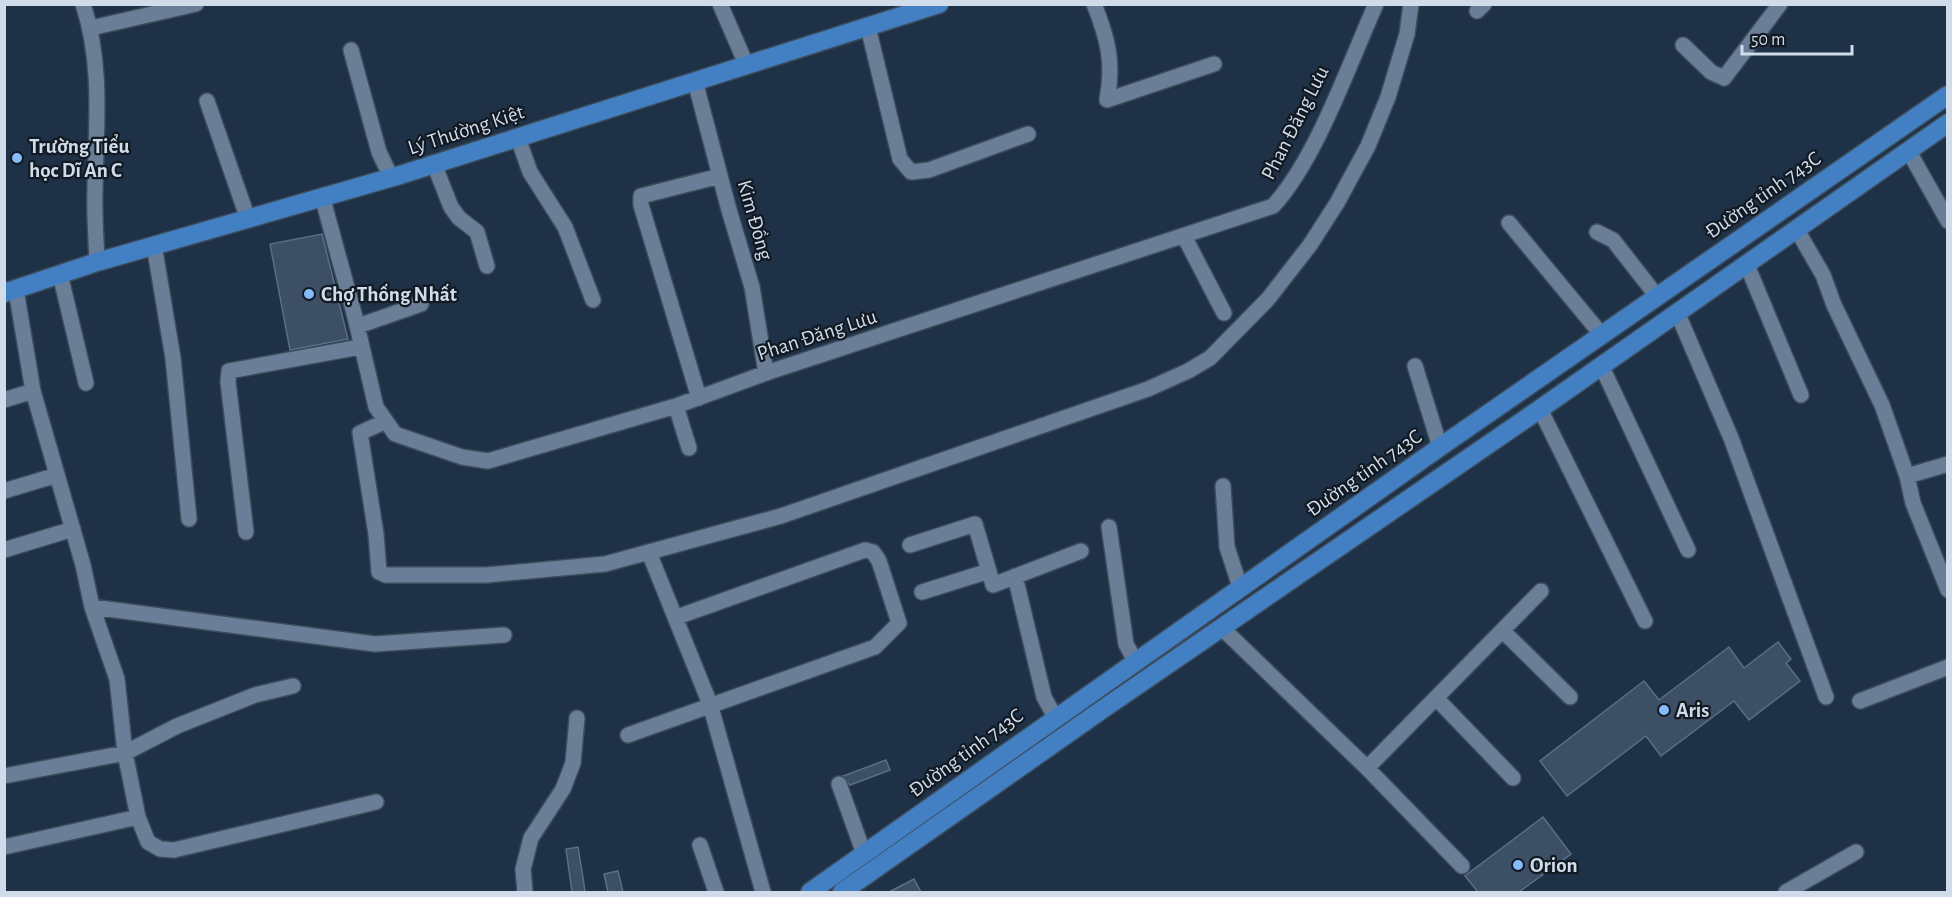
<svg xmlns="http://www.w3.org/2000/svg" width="1952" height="897" font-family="'Alegreya Sans',sans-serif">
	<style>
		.building { fill: #3c4f65; stroke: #5a6e86; stroke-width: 1.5 }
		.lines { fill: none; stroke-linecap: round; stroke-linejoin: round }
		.minor-casing { stroke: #3c4c5d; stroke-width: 18 }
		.major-casing { stroke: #3c4c5d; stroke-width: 21 }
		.minor { stroke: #6a7e97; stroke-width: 15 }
		.major { stroke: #4380c3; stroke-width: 18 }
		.poi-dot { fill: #85bbfb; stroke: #111922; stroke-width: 2 }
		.labels { text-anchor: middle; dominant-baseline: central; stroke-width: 4.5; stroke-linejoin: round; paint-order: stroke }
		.street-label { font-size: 21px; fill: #d0dcea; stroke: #111922 }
		.poi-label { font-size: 21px; font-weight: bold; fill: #d0dcea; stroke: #111922; text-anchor: start }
	</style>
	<rect width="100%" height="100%" fill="#1f3146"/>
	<path class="building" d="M322,234L348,339L290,350L270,244Z
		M1778,642L1791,659L1786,663L1800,681L1749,720L1734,701L1661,756L1646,736L1567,796L1540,761L1644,681L1659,700L1729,647L1744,668Z
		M886,760L890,770L850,785L843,776Z
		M1543,817L1571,854L1519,892H1478L1465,876Z
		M578,847L584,884L585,892H572L566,849Z
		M618,871L623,892H608L604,874Z
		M914,879L921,892H889Z"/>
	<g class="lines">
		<defs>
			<path id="minor" d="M83,4C103,65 96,125 95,188C94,212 96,237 97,262
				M720,4L746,64
				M1094,4C1108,39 1114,63 1107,100L1214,64
				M1477,11L1484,4
				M868,27L900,159L911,172L929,170L1028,134
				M91,28L196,4
				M1683,45L1711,72L1724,78L1780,4
				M351,50L379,152L391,177
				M695,81L729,210L752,287L766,373
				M207,101L248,219
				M518,138L530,172L565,227L593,300
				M1908,150L1948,221
				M434,164L451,207L459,218L477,232L487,266
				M322,196L355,317L376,407L395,434L462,457L488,461L676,406L766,373L1273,206C1316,160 1349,64 1376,4
				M1509,223L1601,334
				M1797,230L1823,275L1834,305L1882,405L1907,476L1913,503L1948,590
				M1597,232L1613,240L1656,295
				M1184,236L1224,313
				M154,245L173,358L189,519
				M1747,265L1801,395
				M60,274L86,383
				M16,290L33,391L83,565L92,607L117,679L125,753L138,817L148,842L160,849L174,850L376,802
				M1677,312L1731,438L1826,697
				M358,326L421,304
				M1601,365L1688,550
				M1415,366L1440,447
				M699,398L641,205V196L720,176
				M4,400L33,391
				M676,406L689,448
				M1540,409L1645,621
				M386,421L360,433L376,534L379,572L386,575H486L605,564L781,516L1148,389L1188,371L1210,358L1268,299L1310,245L1337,203L1368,146L1388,97L1407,34L1411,4
				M1907,476L1948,464
				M1223,486L1227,547L1240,587
				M4,491L57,475
				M1109,527L1126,644L1135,661
				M246,532L228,382L229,371L360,347
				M910,545L975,524L993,585L1081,551
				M4,550L73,529
				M652,560L710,704L763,892
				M1015,576L1044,697L1055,717
				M922,592L989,571
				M92,607L375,644L504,635
				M1223,629L1367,768L1462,866
				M1503,631L1570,697
				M1437,699L1513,778
				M1860,701L1948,667
				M628,735L875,647L899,623L879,561L873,552L865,550L677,617
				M1367,768L1541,591
				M4,776L125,753L177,726L255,695L293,686
				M839,784L864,854
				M700,845L716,892
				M4,847L138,817
				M525,892L523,869L531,838L563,789L573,763L577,718
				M1786,892L1856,852"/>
			<path id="major" d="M4,293L97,262L400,175L939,4
				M810,892L1440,447L1948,95
				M842,892L1103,709L1540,409L1948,123"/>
		</defs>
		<use href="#minor" class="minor-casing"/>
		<use href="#major" class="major-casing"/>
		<use href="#minor" class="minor"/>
		<use href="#major" class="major"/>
	</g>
	<g class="poi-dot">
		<circle cx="17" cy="158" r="6"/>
		<circle cx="309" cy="294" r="6"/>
		<circle cx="1664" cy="710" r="6"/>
		<circle cx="1518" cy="865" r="6"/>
	</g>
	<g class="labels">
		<g class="street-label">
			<text transform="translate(1295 123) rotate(-63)">Phan Đăng Lưu</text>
			<text transform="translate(466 130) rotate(-18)">Lý Thường Kiệt</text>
			<text transform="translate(1763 195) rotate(-35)">Đường tỉnh 743C</text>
			<text transform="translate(755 220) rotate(74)">Kim Đồng</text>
			<text transform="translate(817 335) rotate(-18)">Phan Đăng Lưu</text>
			<text transform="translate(1364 473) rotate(-35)">Đường tỉnh 743C</text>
			<text transform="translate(966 753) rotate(-36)">Đường tỉnh 743C</text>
		</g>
		<g class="poi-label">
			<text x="29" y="146">Trường Tiểu<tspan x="29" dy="24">học Dĩ An C</tspan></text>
			<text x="321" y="294">Chợ Thống Nhất</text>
			<text x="1676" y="710">Aris</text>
			<text x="1530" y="865">Orion</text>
		</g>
	</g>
	<rect width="1952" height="897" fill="none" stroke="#d0dcea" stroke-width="12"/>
	<path d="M1742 45v9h110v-9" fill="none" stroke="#d0dcea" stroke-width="3"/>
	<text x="1751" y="45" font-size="18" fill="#d0dcea" stroke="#111922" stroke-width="4.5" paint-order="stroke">50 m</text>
</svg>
